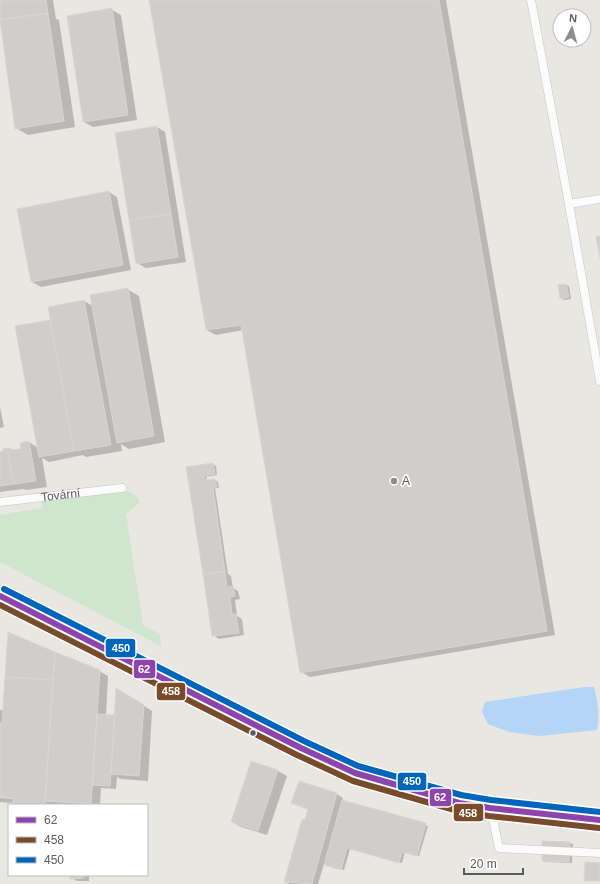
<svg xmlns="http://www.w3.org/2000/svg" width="600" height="884" font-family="Arial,sans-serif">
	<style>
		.green { fill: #cfe5ce }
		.water { fill: #b3d5f6 }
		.shadow { fill: #0003 }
		.building { fill: #cfcecb; stroke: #d8d6d1 }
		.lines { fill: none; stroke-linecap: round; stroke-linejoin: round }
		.service-casing { stroke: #c4c4c3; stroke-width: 9 }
		.tertiary-casing { stroke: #c4c4c3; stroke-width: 21 }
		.service { stroke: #fcfbfb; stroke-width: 8 }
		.tertiary { stroke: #fcfbfb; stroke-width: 20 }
		.bus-1-casing { stroke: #fff; stroke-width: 9 }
		.bus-2-casing { stroke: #fff; stroke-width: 9 }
		.bus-3-casing { stroke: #fff; stroke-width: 9 }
		.bus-1 { stroke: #8e44ad; stroke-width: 6 }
		.bus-2 { stroke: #7a4b2a; stroke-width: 6 }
		.bus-3 { stroke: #0065bd; stroke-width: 6 }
		.poi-dot { fill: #8a8c8e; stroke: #fff; stroke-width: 1.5 }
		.bus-dot { fill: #585b60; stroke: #fff; stroke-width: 1.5 }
		.labels { text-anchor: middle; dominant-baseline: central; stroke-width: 3.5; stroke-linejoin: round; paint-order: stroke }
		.poi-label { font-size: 12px; fill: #585b60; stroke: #fff; text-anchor: start }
		.street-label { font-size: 12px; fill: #585b60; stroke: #fff }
		.line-badge { stroke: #fff; stroke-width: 1.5 }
		.badge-label { font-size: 11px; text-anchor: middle; font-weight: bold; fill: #fff }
	</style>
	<rect width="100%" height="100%" fill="#e8e7e2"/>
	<path class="green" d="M125,490L136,496L140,502L126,514L143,625L160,634L161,646L0,562V515L42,508V501Z"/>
	<path class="water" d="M584,687H594C598,701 600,717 597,730L540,736L509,732L488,724L482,712L485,702Z"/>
	<path class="shadow" d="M0,0H53L56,19L59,20L75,127L28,135L16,128L0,18Z
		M150,0H446L555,635L310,677L301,672L243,330L216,335L207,330Z
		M112,10L121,15L137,120L93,127L84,122Z
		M157,127L165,132L186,262L146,268L137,263Z
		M109,192L117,197L131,270L41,287L32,282Z
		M566,285L569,286L571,299L564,300L561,298Z
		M127,289L139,296L165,442L129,449L121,444L122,451L86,457L83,455L49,462L42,458L47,487L26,490L23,489L0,492V452L10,449L13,451L22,449L29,442L38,448L50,321L52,322L49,307L84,301L93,306Z
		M0,407L4,427L0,428Z
		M213,464L216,466L217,475L206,477L207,481L215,480L218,482L219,488H215L228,574L231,576L233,588L238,591L240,599L235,600L237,616L242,619L244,635L219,639L213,635L187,468Z
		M9,634L99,671L108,676L106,716H116L125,694L152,711L148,781L121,779L117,777L116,789L101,788L100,805H15L14,803L0,802V798L18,799V797L0,796V710H4Z
		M252,762L278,771L287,776L267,835L241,827L232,822Z
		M299,783L337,794L343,798L342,801L428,826L419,856L405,852L402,863L350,849L344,870L324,864L318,884H289L286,882L309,810L292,803Z
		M570,843L573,844L572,863L545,862L543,860Z
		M71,875H89V881H77L71,878Z"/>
	<path class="building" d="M0,0H46L48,13L0,20Z
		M149,0H439L547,631L300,673L241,325L206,330Z
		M112,8L128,115L83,122L67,16Z
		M48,13L64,121L15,129L0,20Z
		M157,126L171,214L129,220L115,133Z
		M109,191L123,265L31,282L17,209Z
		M171,214L178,257L136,264L129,220Z
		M596,236H600V258Z
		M566,284L569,297L560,299L558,285Z
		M128,288L154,436L117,443L90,295Z
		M84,300L111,445L74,451L48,307Z
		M50,320L74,451L39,457L15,326Z
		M29,441L36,481L14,484L7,448H10V450L21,449L20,443Z
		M7,448L14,484L0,486V452L3,451V449Z
		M213,463L215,474L204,476V480L215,479L217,487H213L225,572L203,574L186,467Z
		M225,572L227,587L233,586L235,596L230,597L232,614H236L239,633L212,636L203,574Z
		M8,632L55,652L53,680L5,677Z
		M55,652L100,670L91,804L45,801Z
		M5,677L53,680L45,805H13V798L0,797V723H2Z
		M116,688L144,705L139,776L111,774Z
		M97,714L115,715L110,786L92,785Z
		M251,761L278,770L258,831L231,822Z
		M299,781L337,793L312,884L284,882L302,819L305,820L308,809L291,803Z
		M342,800L426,823L417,856L402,852L399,863L347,848L341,870L324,865Z
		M542,841L570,842L569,862L542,861Z
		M585,862L600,863V881H584Z
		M70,875H84V878L70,879Z"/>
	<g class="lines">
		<defs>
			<g id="service">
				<path d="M531,0L569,204"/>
				<path d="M600,199L569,204L600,381"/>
				<path id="s1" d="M0,502L122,488"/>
				<path d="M491,809L499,848L600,853"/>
			</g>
			<path id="tertiary" d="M0,596L83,637L301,748L355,773L411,790L459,803L490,808L600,820"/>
		</defs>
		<use href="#service" class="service-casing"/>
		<use href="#tertiary" class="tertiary-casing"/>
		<use href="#service" class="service"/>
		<use href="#tertiary" class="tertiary"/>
		<defs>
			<path id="bus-1" d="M0,596L301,748L355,773L459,803L490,808L600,820"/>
			<path id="bus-2" d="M0,605L297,755L353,781L458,811L489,816L599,828"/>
			<path id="bus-3" d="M4,589L304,741L358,766L461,795L491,800L600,812"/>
		</defs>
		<use href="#bus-1" class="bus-1-casing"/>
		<use href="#bus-2" class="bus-2-casing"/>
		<use href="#bus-3" class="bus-3-casing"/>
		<use href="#bus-1" class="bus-1"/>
		<use href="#bus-2" class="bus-2"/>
		<use href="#bus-3" class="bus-3"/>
	</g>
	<circle class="poi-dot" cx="394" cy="481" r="4"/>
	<circle class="bus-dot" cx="253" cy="733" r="3.5"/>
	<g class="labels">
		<g class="poi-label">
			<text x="402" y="481">A</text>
		</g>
		<g class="street-label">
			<text stroke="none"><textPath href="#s1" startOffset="61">Tovární</textPath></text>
		</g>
	</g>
	<g class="line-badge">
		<rect x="105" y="638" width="31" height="20" rx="4" fill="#0065bd"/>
		<rect x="133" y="659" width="23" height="20" rx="4" fill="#8e44ad"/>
		<rect x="156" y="682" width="30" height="19" rx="4" fill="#7a4b2a"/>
		<rect x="397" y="772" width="30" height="19" rx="4" fill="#0065bd"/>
		<rect x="429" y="788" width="23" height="19" rx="4" fill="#8e44ad"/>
		<rect x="453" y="803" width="31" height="19" rx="4" fill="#7a4b2a"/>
	</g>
	<g class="badge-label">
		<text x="121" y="652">450</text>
		<text x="144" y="673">62</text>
		<text x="171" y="695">458</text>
		<text x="412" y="785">450</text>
		<text x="440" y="801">62</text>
		<text x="468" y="817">458</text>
	</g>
	<rect x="8" y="804" width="140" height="72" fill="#ffffff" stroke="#bcbdbf"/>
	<rect x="16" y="817" width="20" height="6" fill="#8e44ad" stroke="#bcbdbf"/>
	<text x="44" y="824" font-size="12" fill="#585b60">62</text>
	<rect x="16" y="837" width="20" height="6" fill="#7a4b2a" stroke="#bcbdbf"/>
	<text x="44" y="844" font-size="12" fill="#585b60">458</text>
	<rect x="16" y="857" width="20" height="6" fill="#0065bd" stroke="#bcbdbf"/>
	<text x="44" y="864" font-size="12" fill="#585b60">450</text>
	<g transform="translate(572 28) rotate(6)"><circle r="19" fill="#ffffff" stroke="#bcbdbf"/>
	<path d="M0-3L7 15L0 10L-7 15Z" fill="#8a8c8e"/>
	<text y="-6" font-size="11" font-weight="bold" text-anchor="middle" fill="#585b60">N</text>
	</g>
	<path d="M464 868v6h59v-6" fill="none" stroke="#585b60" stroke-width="2"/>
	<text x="470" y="868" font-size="12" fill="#585b60" stroke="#ffffff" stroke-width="3" paint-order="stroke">20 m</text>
</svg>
